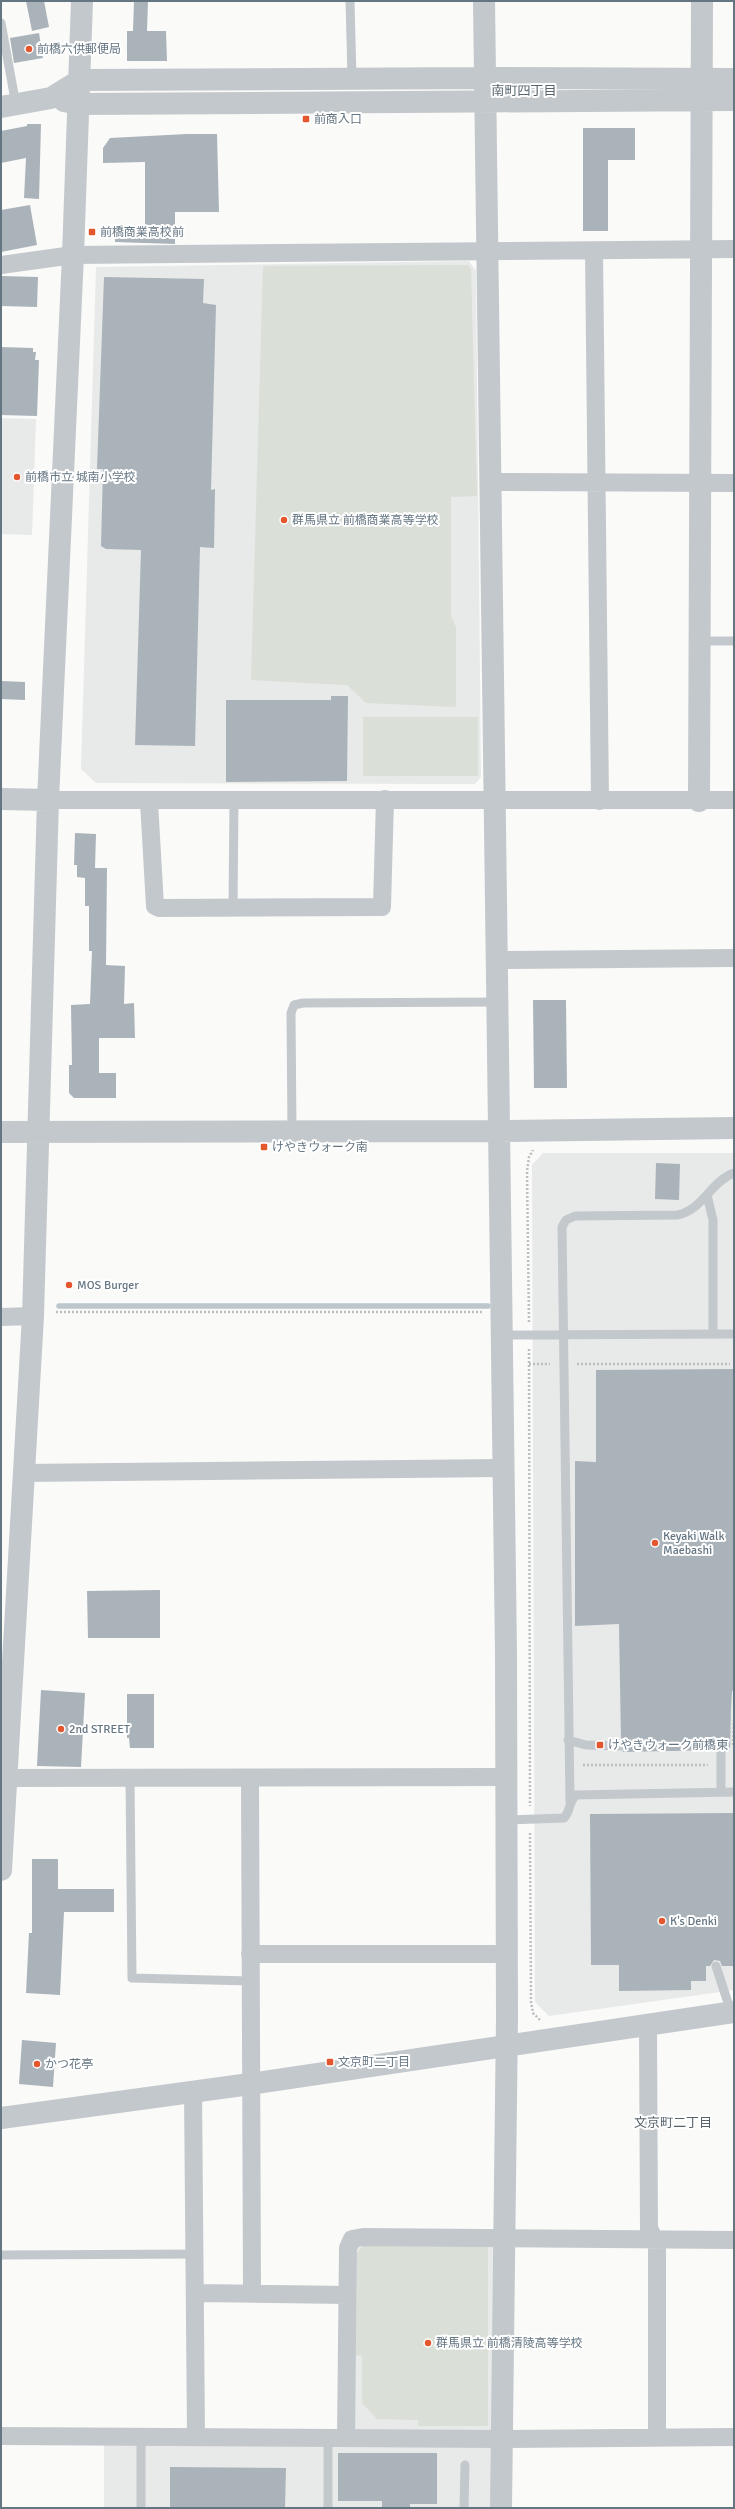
<svg xmlns="http://www.w3.org/2000/svg" width="735" height="2509" font-family="Signika,'Noto Sans JP',sans-serif">
	<style>
		.built { fill: #e8e9e9 }
		.green { fill: #dadfd7 }
		.lines { fill: none; stroke-linecap: round; stroke-linejoin: round }
		.stream { stroke: #bbc7cb; stroke-width: 5.5 }
		.building { fill: #aab3b9 }
		.path { stroke: #bbbfc2; stroke-width: 2.5; stroke-dasharray: 2 2; stroke-linecap: butt }
		.service { stroke: #c3c8cc; stroke-width: 9 }
		.minor { stroke: #c3c8cc; stroke-width: 18 }
		.tertiary { stroke: #c3c8cc; stroke-width: 22 }
		.poi-dot { fill: #e4572e; stroke: #fff; stroke-width: 1.5 }
		.labels { text-anchor: middle; dominant-baseline: central; stroke-width: 4; stroke-linejoin: round; paint-order: stroke }
		.poi-label { font-size: 12px; fill: #657683; stroke: #fff; text-anchor: start }
		.neighbourhood-label { font-size: 13px; fill: #57646e; stroke: #fff }
	</style>
	<rect width="100%" height="100%" fill="#fafaf8"/>
	<path class="built" d="M469,261L476,271L481,777L475,784L96,783L81,769L96,267Z
		M1,418L36,419L32,535L1,534Z
		M543,1153H734V1990L549,2016L535,2002L532,1165Z
		M354,2243L504,2245L498,2508H104V2440L353,2445Z"/>
	<path class="green" d="M468,265L471,269L477,496L451,497V616L456,627V707L366,703L347,685L251,680L263,266Z
		M363,717H478V776H363Z
		M363,2246H488V2426H418V2420L377,2419L362,2403V2356L356,2355L357,2253Z"/>
	<g class="lines">
		<path class="stream" d="M59,1306H488"/>
	</g>
	<path class="building" d="M26,1H44L49,27L32,31Z
		M134,1H148L147,31H166L167,61H127V31H133Z
		M39,33L43,58L14,63L10,38Z
		M27,124H41L39,199L24,198L26,158L1,163V131L27,126Z
		M583,128H635V160H608V231H583Z
		M187,134H217L219,212H175V244L115,242V227H145V162L103,163V148L110,138Z
		M30,205L37,245L1,252V210Z
		M2,276L38,277L37,307L1,306Z
		M104,277L204,279L203,303L216,305L211,490L215,489L214,548L200,547L195,746L135,745L141,550L106,549L101,546L103,469H97Z
		M1,347L33,348V352H36L35,360H39L37,416L1,415Z
		M1,681L25,682V700L1,699Z
		M331,696H348L347,781L226,782V700H331Z
		M75,833L96,834L95,868H107L106,965L125,966L124,1004L134,1003L135,1038H99V1073H116V1098H74L69,1093V1065H72L71,1005L90,1004L92,951H89V906H85V878L77,877V865H74Z
		M533,1000H566L567,1088H534Z
		M656,1163L680,1164L679,1200L655,1199Z
		M734,1369V1691H732L731,1708L730,1751L721,1744L715,1750L622,1752L627,1749L628,1746L625,1741L621,1740L619,1624L575,1626V1461L596,1462V1370Z
		M160,1590V1638H88L87,1591Z
		M41,1690L85,1693L81,1767L37,1766Z
		M127,1694H154V1748H130L129,1738H127Z
		M734,1813V1966H722L720,1961L714,1960L710,1966H706V1981H691V1990L619,1991V1965H591L590,1814Z
		M32,1859H58V1889H114V1912H64L60,1995L26,1993L29,1933H32Z
		M22,2040L56,2043L53,2087L19,2084Z
		M338,2453H437V2504H410V2508H382V2501H338Z
		M170,2467L286,2468L285,2508H170Z"/>
	<g class="lines">
		<path class="path" d="M56,1312H482
			M529,1322L527,1171L529,1157L533,1150
			M529,1349L530,1806
			M529,1364H550
			M577,1364H730
			M733,1745L734,1720
			M583,1765H708
			M530,1833L531,2002L533,2013L540,2020"/>
		<path class="service" d="M350,1L352,78
			M1,23L16,105
			M700,641H734
			M233,908L234,799
			M292,1130L291,1013L294,1005L303,1003L498,1002
			M707,1195L713,1220V1334
			M502,1335L734,1334
			M568,1740L586,1745L622,1746
			M721,1750V1792
			M130,1778L132,1978L250,1981
			M570,1801L562,1227L566,1220L575,1216L677,1215C702,1211 711,1181 734,1173
			M508,1820L564,1818C571,1811 568,1802 576,1795L734,1792
			M716,1966L728,2003L729,2013
			M1,2255L195,2254
			M141,2508V2435
			M328,2508V2437
			M464,2508L465,2465"/>
		<path class="minor" d="M594,251L600,801
			M1,265L73,255L734,249
			M490,482L734,483
			M48,800H734
			M149,802L155,906L159,908L382,907L385,799
			M497,960L734,958
			M1,1317L33,1316
			M23,1473L504,1468
			M7,1778L507,1777
			M250,1779L252,2292
			M250,1954H507
			M648,2025L649,2228L657,2245V2436
			M193,2091L196,2436
			M196,2293L347,2295
			M1,2436L501,2439L734,2437
			M346,2438L348,2248L352,2239L363,2237L734,2240"/>
		<path class="tertiary" d="M484,1L506,1653L507,2018L501,2508
			M64,101L78,104L734,100
			M1,107L51,98L80,80L485,78L734,79
			M1,799L48,800
			M699,801L702,1
			M1,1132L499,1131L734,1128
			M1,1870L33,1316L48,800L73,255L82,1
			M1,2118L250,2084L734,2012"/>
	</g>
	<g class="poi-dot">
		<circle cx="29" cy="49" r="4"/>
		<rect x="302" y="115" width="8" height="8" rx="2"/>
		<rect x="88" y="228" width="8" height="8" rx="2"/>
		<circle cx="17" cy="477" r="4"/>
		<circle cx="284" cy="520" r="4"/>
		<rect x="260" y="1143" width="8" height="8" rx="2"/>
		<circle cx="69" cy="1285" r="4"/>
		<circle cx="655" cy="1543" r="4"/>
		<circle cx="61" cy="1729" r="4"/>
		<rect x="596" y="1741" width="8" height="8" rx="2"/>
		<circle cx="662" cy="1921" r="4"/>
		<rect x="326" y="2058" width="8" height="8" rx="2"/>
		<circle cx="37" cy="2064" r="4"/>
		<circle cx="428" cy="2343" r="4"/>
	</g>
	<g class="labels">
		<g class="poi-label">
			<text x="37" y="49">前橋六供郵便局</text>
			<text x="314" y="119">前商入口</text>
			<text x="100" y="232">前橋商業高校前</text>
			<text x="25" y="477">前橋市立 城南小学校</text>
			<text x="292" y="520">群馬県立 前橋商業高等学校</text>
			<text x="272" y="1147">けやきウォーク南</text>
			<text x="77" y="1285">MOS Burger</text>
			<text x="663" y="1536">Keyaki Walk<tspan x="663" dy="14">Maebashi</tspan></text>
			<text x="69" y="1729">2nd STREET</text>
			<text x="608" y="1745">けやきウォーク前橋東</text>
			<text x="670" y="1921">K's Denki</text>
			<text x="338" y="2062">文京町二丁目</text>
			<text x="45" y="2064">かつ花亭</text>
			<text x="436" y="2343">群馬県立 前橋清陵高等学校</text>
		</g>
		<g class="neighbourhood-label">
			<text x="524" y="91">南町四丁目</text>
			<text x="673" y="2123">文京町二丁目</text>
		</g>
	</g>
	<rect width="735" height="2509" fill="none" stroke="#657683" stroke-width="4"/>
</svg>
